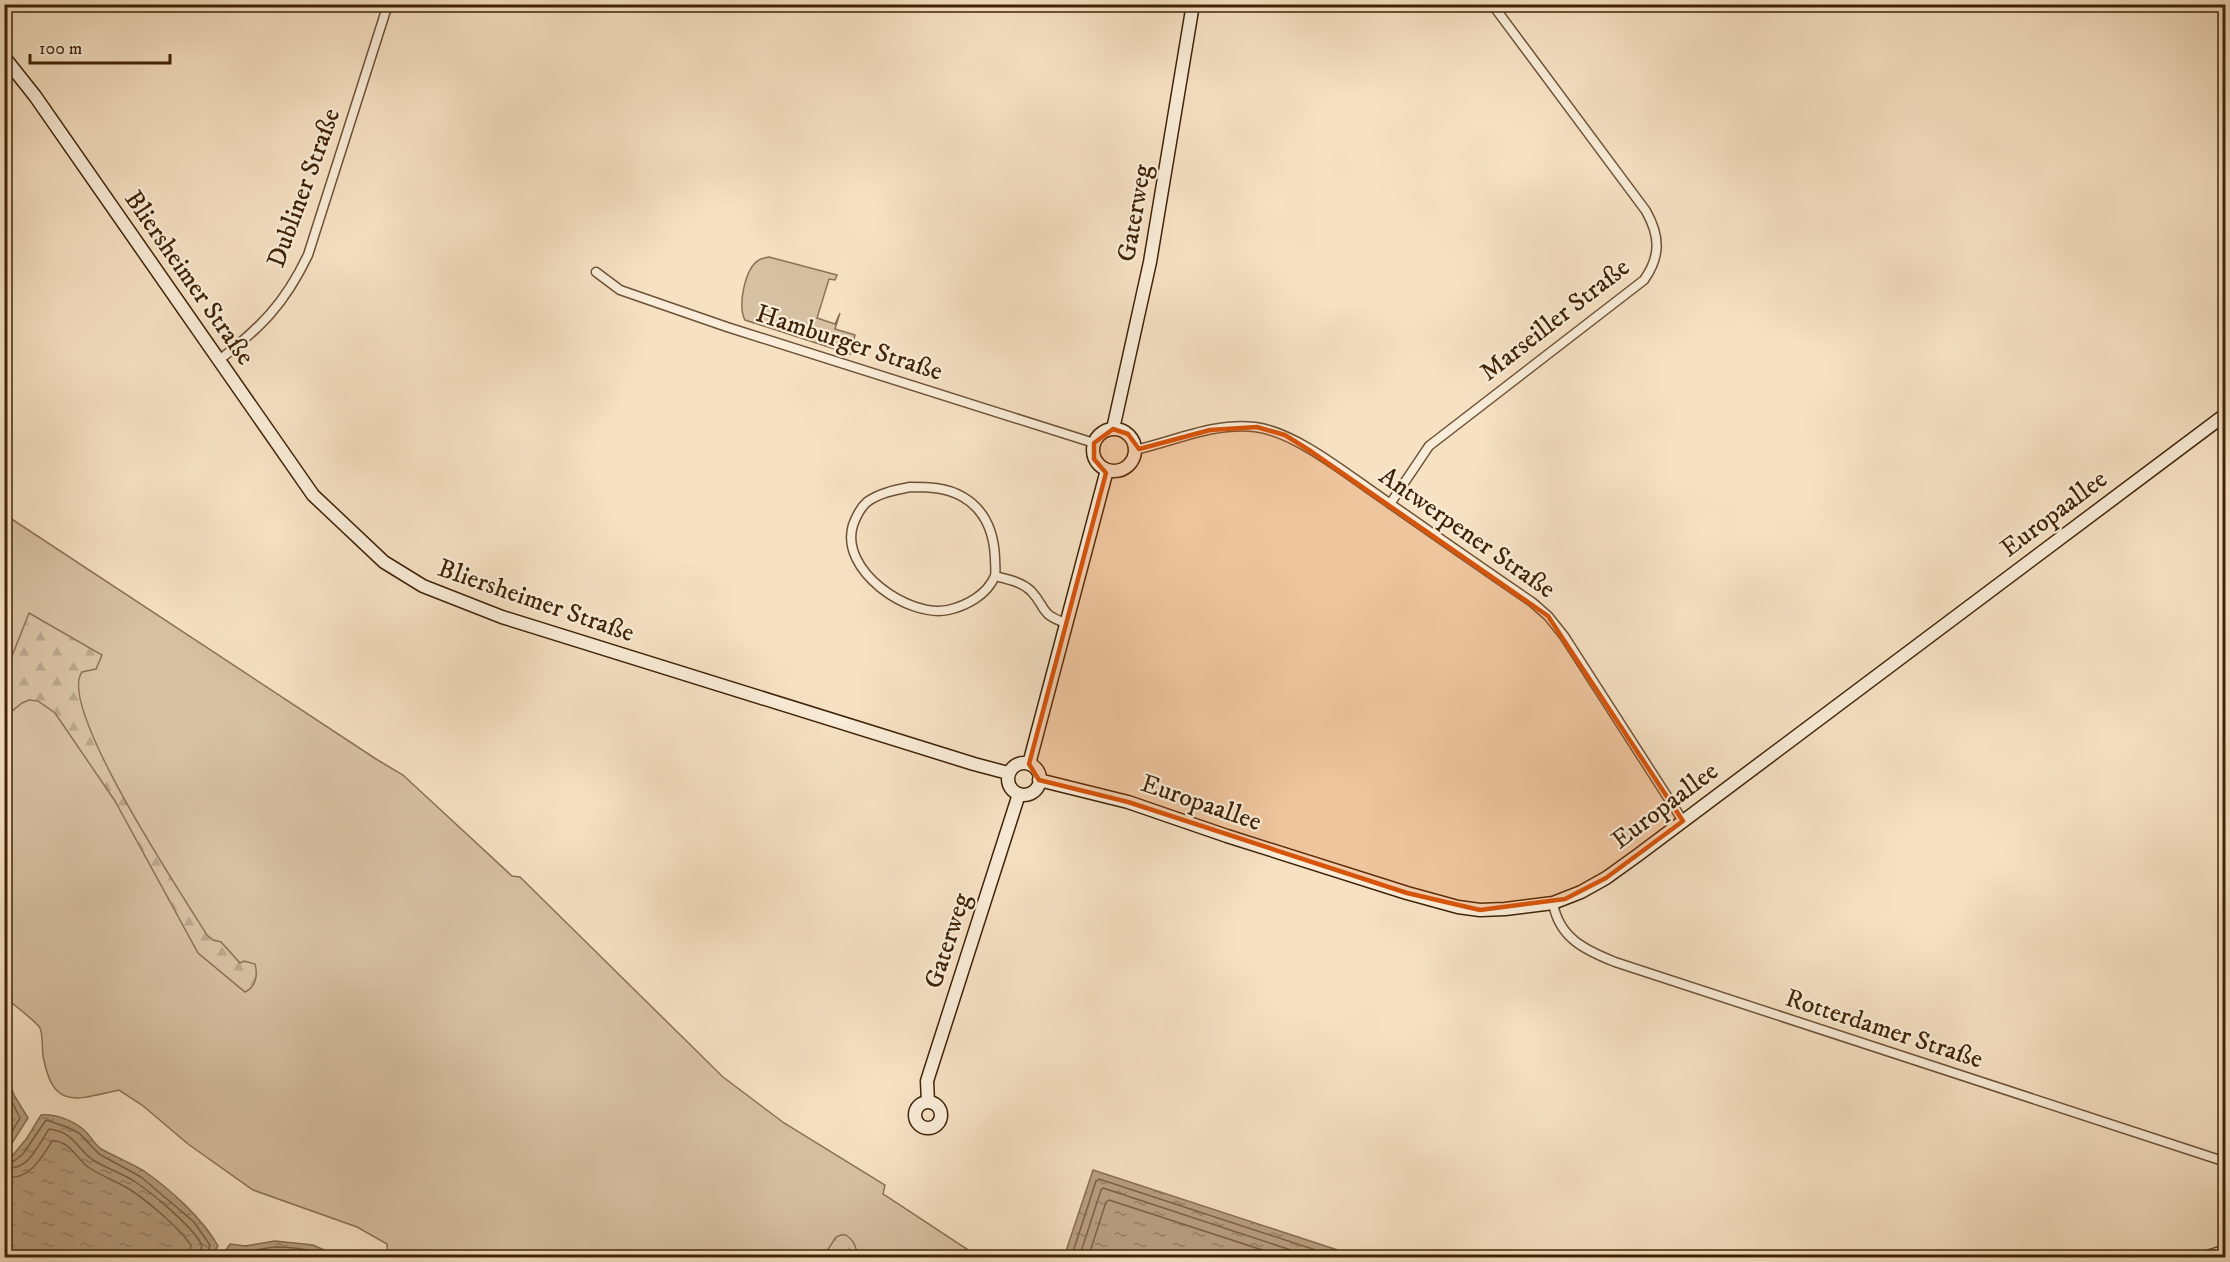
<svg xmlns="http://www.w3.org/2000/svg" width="2230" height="1262" font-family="'IM FELL DW Pica',serif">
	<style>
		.green { fill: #d7c1a3; stroke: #8c7254; stroke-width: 1.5 }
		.forest { fill: url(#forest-firs); stroke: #8c7254; stroke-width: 1.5 }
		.water { fill: url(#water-ripples); stroke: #886e51; stroke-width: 1.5 }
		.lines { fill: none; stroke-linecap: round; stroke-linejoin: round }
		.shore { stroke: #7c6244; stroke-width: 1.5 }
		.street-casing { stroke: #6e5235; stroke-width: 11 }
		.secondary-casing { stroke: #402306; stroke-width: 15 }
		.street { stroke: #f9ecd8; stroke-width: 8 }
		.secondary { stroke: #f9ecd8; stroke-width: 12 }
		.marked { fill: #d7540b; fill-opacity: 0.2; stroke: #d7540b; stroke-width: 4.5; stroke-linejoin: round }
		.labels { text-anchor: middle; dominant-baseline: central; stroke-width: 4.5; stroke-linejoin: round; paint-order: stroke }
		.street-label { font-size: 26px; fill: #402306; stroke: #f9ecd8 }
	</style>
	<defs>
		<pattern id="forest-firs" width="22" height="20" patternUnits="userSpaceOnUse" patternTransform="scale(1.5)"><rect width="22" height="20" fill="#d7c1a3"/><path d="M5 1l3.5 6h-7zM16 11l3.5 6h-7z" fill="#baa68b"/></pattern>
		<pattern id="water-ripples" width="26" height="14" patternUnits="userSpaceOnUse" patternTransform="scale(1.5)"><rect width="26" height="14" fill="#b8a083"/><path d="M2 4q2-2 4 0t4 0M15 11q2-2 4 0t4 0" fill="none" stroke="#978269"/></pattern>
	</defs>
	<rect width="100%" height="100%" fill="#f6e1c3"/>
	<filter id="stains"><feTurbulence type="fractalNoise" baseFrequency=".00333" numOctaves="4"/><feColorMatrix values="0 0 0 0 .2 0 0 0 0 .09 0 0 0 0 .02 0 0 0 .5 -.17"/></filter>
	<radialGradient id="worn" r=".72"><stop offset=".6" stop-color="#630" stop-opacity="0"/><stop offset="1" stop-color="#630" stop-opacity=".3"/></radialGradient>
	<path class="green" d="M769,257L837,275L835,280L829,279L817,318L835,324L840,313L835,329L855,335L850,354L745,320C737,307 745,268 759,260C762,258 766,258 769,257Z
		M4,514L376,759L403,775L512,876L520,877L723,1077L784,1123L885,1185L883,1194L979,1257H388L387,1244L357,1227L253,1190L188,1144L142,1105L119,1090C75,1100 53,1110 43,1056C42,1048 43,1035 40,1028C36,1021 11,1003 5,997Z"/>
	<path class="forest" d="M29,613L102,655L96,669L82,672C56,706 184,898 207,935L213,940L221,942L240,963L244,961L255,964C258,975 256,987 245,992L198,953L115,801L55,713L38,701L29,700L22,703L5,717V674Z
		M841,1235H846C857,1243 854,1247 859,1257H823L836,1237Z"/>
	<path class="water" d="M5,1071L14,1095L28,1118L10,1146L9,1155H13L27,1138L41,1115C54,1113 74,1121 84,1130C91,1136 94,1145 103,1150C116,1157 131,1163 144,1171C170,1189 203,1219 218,1246L211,1257H5Z
		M1093,1170L1359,1257H1064Z
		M275,1241L313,1245L340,1257H221L230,1244L245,1246Z"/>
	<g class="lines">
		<path class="shore" d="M4,1086L20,1118L4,1145
			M4,1158L14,1161L23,1154L46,1120L67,1127L79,1133L99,1154L141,1177L194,1222L210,1245L206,1258
			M4,1167C28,1173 38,1145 49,1129C74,1132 76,1148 93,1160C106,1168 121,1173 134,1181C152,1193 192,1226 202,1245L198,1258
			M4,1177C29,1181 41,1159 52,1141C69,1140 76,1158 88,1167C101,1176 116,1181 129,1189C149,1202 177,1226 191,1245L189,1258
			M228,1258L234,1251C249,1253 261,1248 276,1247C294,1247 312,1249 328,1258
			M1071,1258L1096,1181L1099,1179L1340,1258
			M1079,1258L1101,1190L1103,1188L1315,1258
			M1088,1258L1106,1202L1109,1200L1287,1258"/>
		<defs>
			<path id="street" d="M596,272L620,290L727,327L1094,443
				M218,361C261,327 284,305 308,255L388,4
				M1135,450C1175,441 1214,422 1255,427C1296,432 1348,475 1382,498C1432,533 1482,568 1532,602L1548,616L1564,636L1683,821
				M910,487C928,487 946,487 963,497C985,510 994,533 995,558C995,564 996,571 995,576C987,595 966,606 948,610C908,618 839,570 853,525C856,517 860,508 867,502C879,493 895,490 910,487Z
				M1390,504L1429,446L1644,280C1661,256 1660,236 1646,211L1492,4
				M995,576C1007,579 1022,582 1031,591C1047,608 1039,614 1066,623
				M1553,903C1559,938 1585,950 1615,962L2226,1162
				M2198,1258L2226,1249"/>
			<path id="secondary" d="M4,57L35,96L313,495L384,562L423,586L502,617L974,764L1008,773
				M1093 450a21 21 0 1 1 42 0a21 21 0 1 1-42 0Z
				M1113,429L1150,262L1193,4
				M1008 779a16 16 0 1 1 32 0a16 16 0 1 1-32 0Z
				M1029,764L1107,470
				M1039,780L1128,802L1227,836L1407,893L1458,907L1480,910L1505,909L1553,903L1581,892L1606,878L1638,855L2226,414
				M928,1102L927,1081L1019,794
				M915 1115a13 13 0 1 1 26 0a13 13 0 1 1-26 0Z"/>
		</defs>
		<use href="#street" class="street-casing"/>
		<use href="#secondary" class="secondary-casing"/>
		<use href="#street" class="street"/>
		<use href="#secondary" class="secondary"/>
	</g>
	<path class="marked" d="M1257,427L1285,435L1312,452L1548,616L1683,821L1606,878L1565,899L1480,910L1407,893L1128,802L1039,780L1029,764L1106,473L1094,459V443L1113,429L1128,434L1139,449L1210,430Z"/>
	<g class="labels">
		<g class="street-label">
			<text transform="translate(304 188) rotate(-70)">Dubliner Straße</text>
			<text transform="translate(1135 213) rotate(-80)">Gaterweg</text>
			<text transform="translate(189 278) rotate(55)">Bliersheimer Straße</text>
			<text transform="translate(1555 320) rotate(-38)">Marseiller Straße</text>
			<text transform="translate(849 343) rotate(18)">Hamburger Straße</text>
			<text transform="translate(2054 514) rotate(-37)">Europaallee</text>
			<text transform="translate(1467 533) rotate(35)">Antwerpener Straße</text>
			<text transform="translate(536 601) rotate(19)">Bliersheimer Straße</text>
			<text transform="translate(1201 803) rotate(19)">Europaallee</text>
			<text transform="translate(1665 806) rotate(-37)">Europaallee</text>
			<text transform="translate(948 941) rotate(-72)">Gaterweg</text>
			<text transform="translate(1884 1029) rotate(18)">Rotterdamer Straße</text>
		</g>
	</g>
	<rect width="2230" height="1262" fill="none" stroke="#f6e1c3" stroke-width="24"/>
	<rect x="6" y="6" width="2218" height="1250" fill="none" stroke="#402306" stroke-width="3"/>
	<rect x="12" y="12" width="2206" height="1238" fill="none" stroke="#402306" stroke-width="1.5"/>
	<path d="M30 54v9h140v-9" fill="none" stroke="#402306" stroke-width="3"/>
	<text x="39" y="54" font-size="18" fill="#402306" stroke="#f9ecd8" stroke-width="4.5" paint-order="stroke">100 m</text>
	<rect width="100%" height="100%" filter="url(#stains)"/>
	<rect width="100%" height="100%" fill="url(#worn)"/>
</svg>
